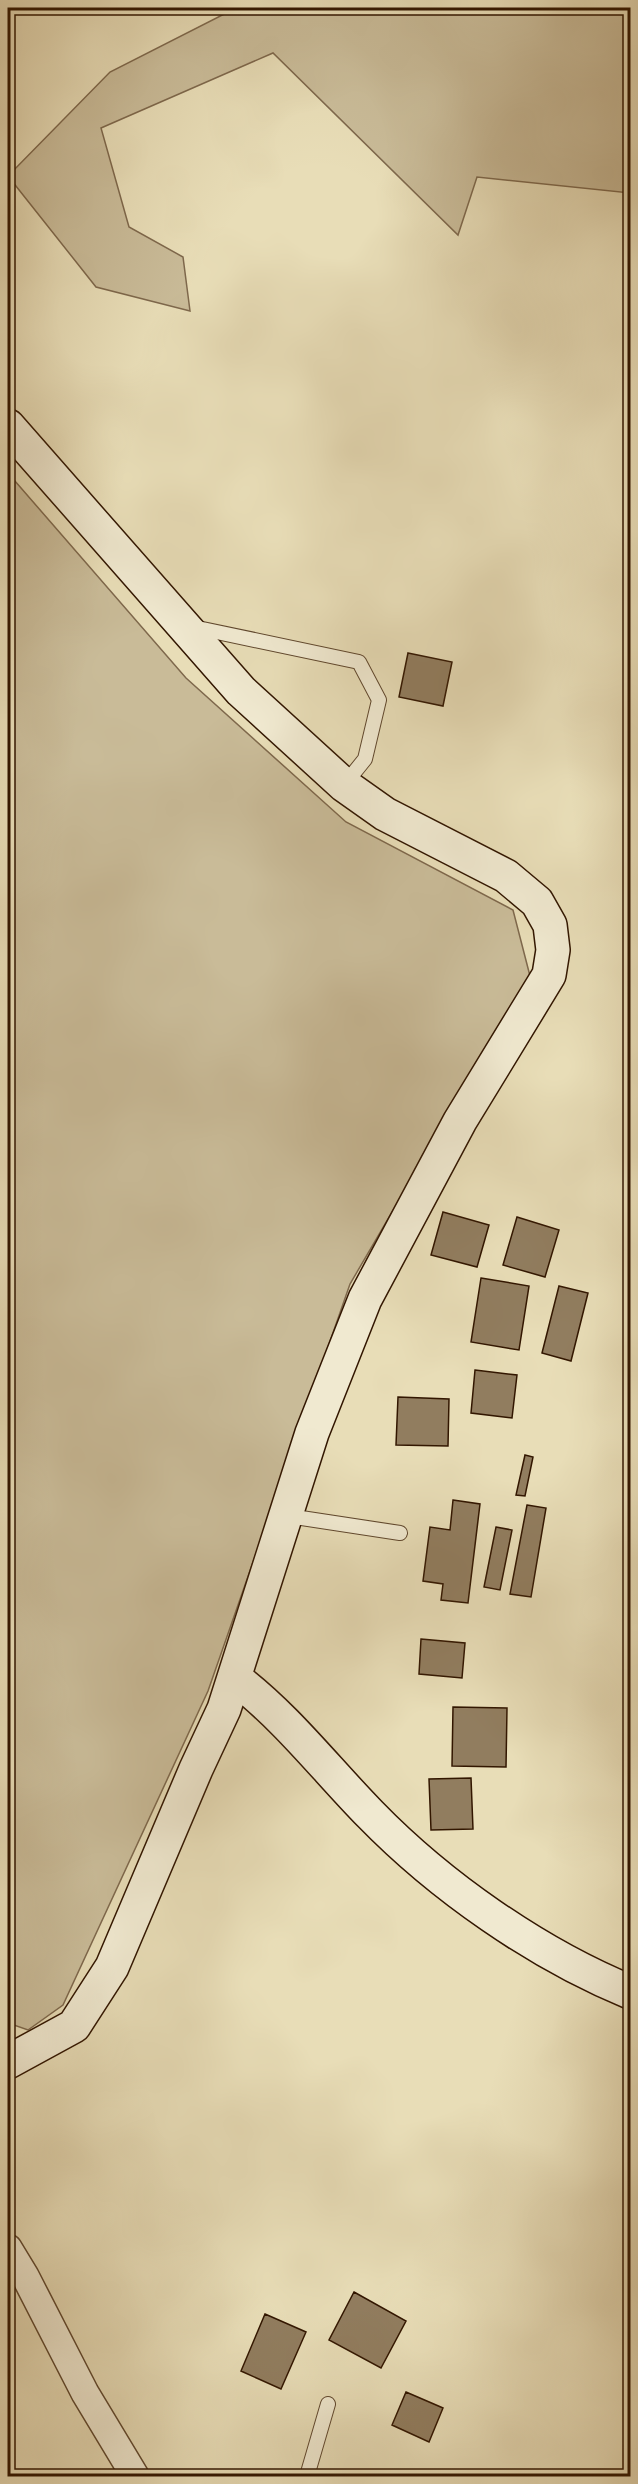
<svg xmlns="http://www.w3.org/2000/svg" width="638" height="2484" font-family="'IM FELL French Canon',serif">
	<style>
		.green { fill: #c9bb98; stroke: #7e684c; stroke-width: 1.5 }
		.building { fill: #917d5f; stroke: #321600; stroke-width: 1.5 }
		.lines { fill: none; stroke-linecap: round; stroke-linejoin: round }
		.lane-casing { stroke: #60482e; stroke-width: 16 }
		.street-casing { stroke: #60482e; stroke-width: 30 }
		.secondary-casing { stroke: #321600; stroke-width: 36 }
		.lane { stroke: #f0e9d0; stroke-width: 14 }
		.street { stroke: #f0e9d0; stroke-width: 27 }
		.secondary { stroke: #f0e9d0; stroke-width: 33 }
	</style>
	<rect width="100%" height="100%" fill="#e8ddb7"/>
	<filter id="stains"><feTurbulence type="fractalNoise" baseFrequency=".00333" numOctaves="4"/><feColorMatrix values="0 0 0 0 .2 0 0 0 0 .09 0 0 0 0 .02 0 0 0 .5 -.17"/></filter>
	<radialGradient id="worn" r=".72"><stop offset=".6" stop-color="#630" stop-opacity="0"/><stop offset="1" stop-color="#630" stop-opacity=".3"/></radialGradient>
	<path class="green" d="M236,8H630V193L477,177L458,235L273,53L101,128L129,227L183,257L190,311L96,287L8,176L110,72Z
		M8,473L186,678L346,822L513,910L530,976L350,1284L208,1691L63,2005L28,2030L8,2023Z"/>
	<path class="building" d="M408,653L452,662L443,706L399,697Z
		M443,1212L489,1225L477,1267L431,1255Z
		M517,1217L559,1230L545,1277L503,1265Z
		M481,1278L529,1286L519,1350L471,1342Z
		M559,1286L588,1293L571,1361L542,1353Z
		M475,1370L517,1375L512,1418L471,1413Z
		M398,1397L449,1399L448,1446L396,1445Z
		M525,1455L533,1457L525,1496L516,1495Z
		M453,1500L480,1504L468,1603L441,1600L443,1584L423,1581L430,1527L450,1530Z
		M527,1505L546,1508L531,1597L510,1594Z
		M496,1527L512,1530L500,1590L484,1587Z
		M421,1639L465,1643L462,1678L419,1674Z
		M453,1707L507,1708L506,1767L452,1766Z
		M471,1778L473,1829L431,1830L429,1779Z
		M354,2292L406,2321L381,2368L329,2340Z
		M265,2314L306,2332L281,2389L241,2371Z
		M406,2392L443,2408L429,2442L392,2425Z"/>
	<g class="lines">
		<defs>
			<path id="lane" d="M193,627L359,662L379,700L365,759L344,785
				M288,1516L400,1533
				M307,2476L328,2404"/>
			<path id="street" d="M8,2248L25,2276L85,2393L135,2476"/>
			<path id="secondary" d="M8,426L241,691L344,785L385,814L506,876L537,902L550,925L553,950L549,975L460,1121L365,1299L312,1433L224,1709L196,1769L112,1967L74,2026L8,2062
				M236,1679C287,1718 325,1768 370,1814C440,1886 537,1954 630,1992"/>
		</defs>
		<use href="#lane" class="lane-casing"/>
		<use href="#street" class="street-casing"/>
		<use href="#secondary" class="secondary-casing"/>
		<use href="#lane" class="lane"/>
		<use href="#street" class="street"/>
		<use href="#secondary" class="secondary"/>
	</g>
	<rect width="638" height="2484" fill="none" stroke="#e8ddb7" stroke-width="30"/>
	<rect x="9" y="9" width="620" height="2466" fill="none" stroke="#321600" stroke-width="3"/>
	<rect x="15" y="15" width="608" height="2454" fill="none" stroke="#321600" stroke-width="1.5"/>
	<rect width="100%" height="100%" filter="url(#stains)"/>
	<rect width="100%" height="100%" fill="url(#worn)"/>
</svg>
